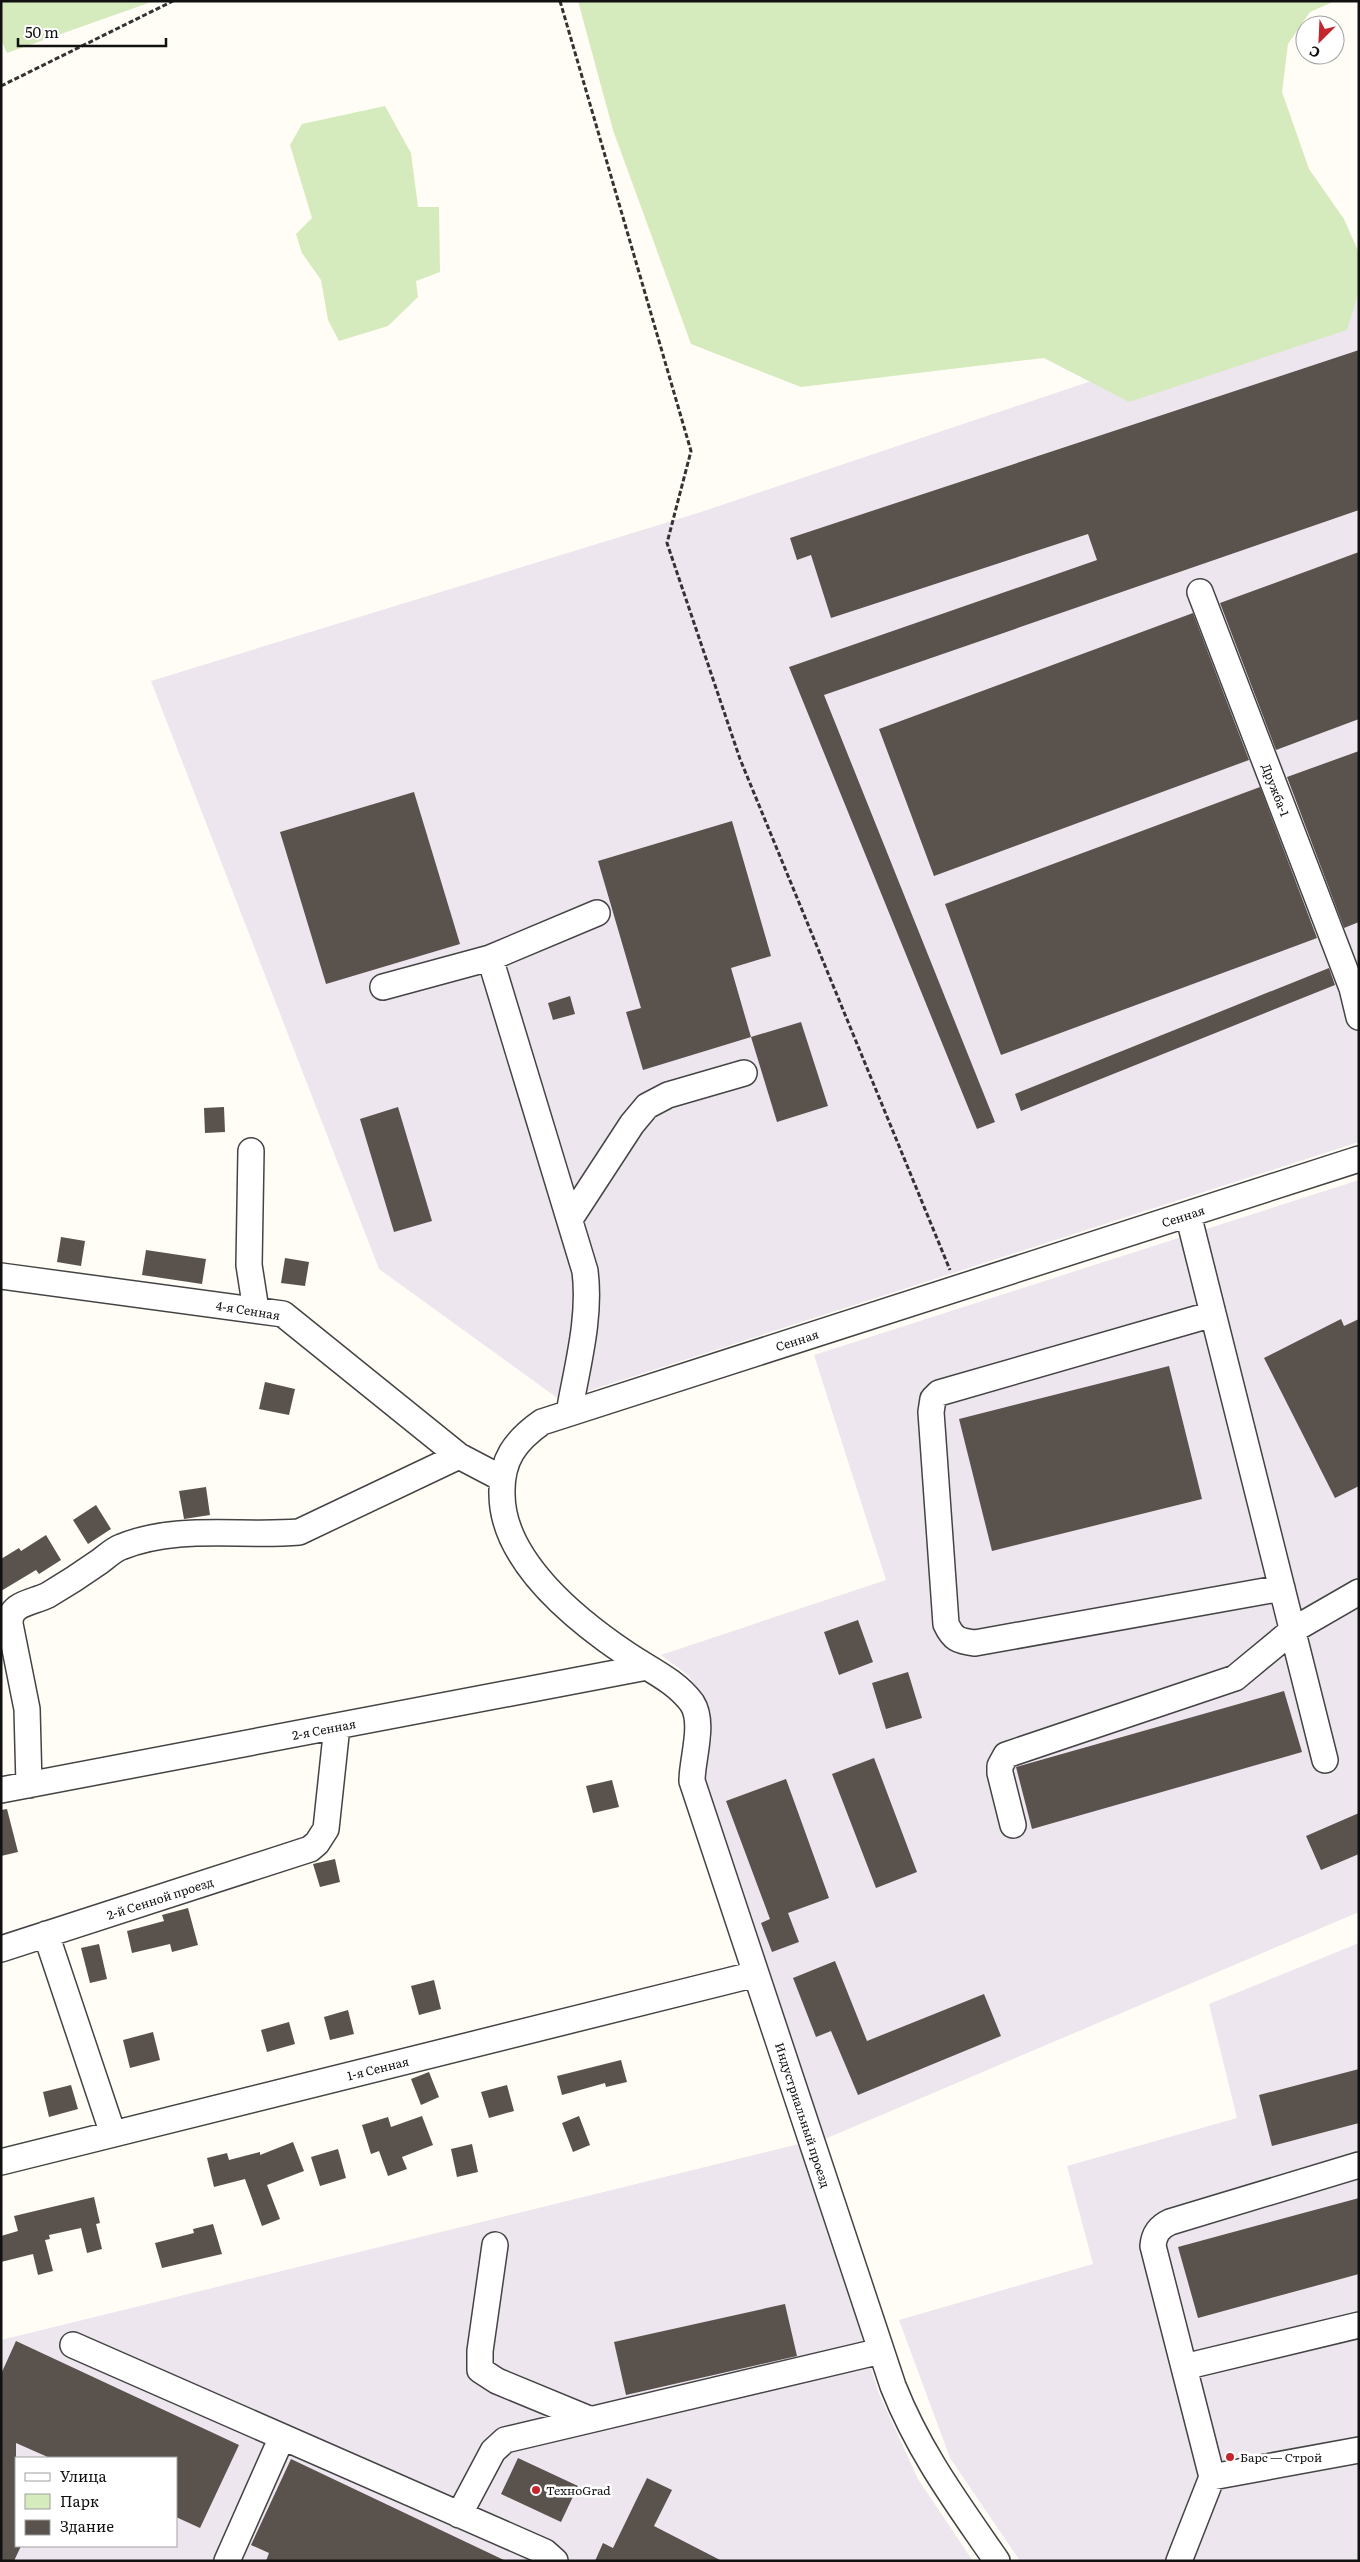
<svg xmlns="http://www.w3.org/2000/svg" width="1360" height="2562" font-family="Literata,serif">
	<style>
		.industrial { fill: #eee6ef; fill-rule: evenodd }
		.green { fill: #d5ebbd }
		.building { fill: #5a524d }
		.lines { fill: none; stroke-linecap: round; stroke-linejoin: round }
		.minor-casing { stroke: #444; stroke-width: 28 }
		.path { stroke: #333; stroke-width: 3; stroke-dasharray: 5 2.5; stroke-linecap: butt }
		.minor { stroke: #fff; stroke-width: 25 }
		.poi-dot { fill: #c4262e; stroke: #fff; stroke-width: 2 }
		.labels { text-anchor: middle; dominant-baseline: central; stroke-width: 5; stroke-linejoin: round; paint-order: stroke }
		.street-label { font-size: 12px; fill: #111; stroke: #fff }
		.poi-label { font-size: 12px; fill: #111; stroke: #fff; text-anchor: start }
	</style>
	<rect width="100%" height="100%" fill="#fffdf5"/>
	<path class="industrial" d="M1359,291V1142L560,1400L379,1269L151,681L701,512Z
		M1359,1180V1912L825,2139L703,1778L712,1737L705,1700L689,1676L661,1655L886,1580L814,1355Z
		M1359,1943V2561H1020L950,2458L899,2320L1093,2264L1067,2166L1237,2118L1209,2004Z
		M803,2143L878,2391L918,2479L973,2561H1V2340ZM16,2458H176V2546H16Z"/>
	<path class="green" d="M1,1H154L7,53L1,40Z
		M578,1H1335L1310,12L1288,44L1282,92L1309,169L1344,219L1359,253V291L1347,330L1129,402L1044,358L801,387L691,344L613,130Z
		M385,106L411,153L418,207H439L440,272L416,281L418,297L388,326L339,341L328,320L321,280L302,253L296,234L312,218L290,145L302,124Z"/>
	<path class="building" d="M1359,350V510L824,695L995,1122L977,1129L789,667L1097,560L1088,534L831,618L811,555L797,560L790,538Z
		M1359,552V719L1276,750L1220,603Z
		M1193,613L1249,760L934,876L879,729Z
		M1359,751V922L1344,928L1287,777Z
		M1260,787L1317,938L1001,1055L945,904Z
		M414,792L460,944L326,984L280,832Z
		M732,821L771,956L731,968L751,1037L643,1070L626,1012L641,1008L598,861Z
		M1329,968L1335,985L1021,1111L1015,1094Z
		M570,996L575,1014L553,1020L548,1003Z
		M801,1022L828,1106L777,1122L751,1037Z
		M224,1107L225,1132L205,1133L204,1108Z
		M398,1107L432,1221L394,1232L360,1119Z
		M61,1237L85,1241L81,1266L57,1262Z
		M146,1250L206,1259L202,1284L142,1275Z
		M285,1258L309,1262L305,1286L281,1283Z
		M1341,1319L1344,1326L1359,1319V1486L1335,1498L1264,1358Z
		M1169,1366L1202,1499L992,1551L959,1419Z
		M265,1382L295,1389L289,1415L259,1409Z
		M206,1487L210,1515L184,1519L179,1491Z
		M96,1505L111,1529L88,1544L73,1520Z
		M46,1535L61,1560L39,1574L36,1570L1,1591V1559L19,1548L21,1551Z
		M858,1620L873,1662L839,1675L824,1632Z
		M908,1672L922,1718L886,1729L872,1683Z
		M1284,1691L1302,1752L1032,1829L1016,1767Z
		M874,1758L917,1872L876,1888L832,1774Z
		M786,1779L829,1898L788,1913L799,1942L772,1952L761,1923L770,1919L726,1801Z
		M612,1780L619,1807L593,1813L586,1786Z
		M7,1809L18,1852L1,1856V1810Z
		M1359,1813V1854L1321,1870L1306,1836Z
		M335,1859L340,1882L320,1887L313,1864Z
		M188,1908L198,1945L172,1952L170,1944L132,1953L127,1931L164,1921L162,1915Z
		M99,1944L107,1979L90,1983L81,1948Z
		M835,1961L867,2041L984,1994L1001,2036L858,2095L831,2031L816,2037L793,1978Z
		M434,1980L441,2009L419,2015L411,1986Z
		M348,2010L354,2034L330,2040L324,2017Z
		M289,2022L295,2044L267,2052L261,2030Z
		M153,2032L160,2060L130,2068L123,2040Z
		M621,2060L627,2082L606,2087L605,2083L562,2095L557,2076Z
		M1359,2069V2123L1272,2146L1259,2095Z
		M429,2072L439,2097L421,2105L411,2079Z
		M71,2085L78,2109L49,2117L43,2092Z
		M507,2085L514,2111L489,2118L481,2092Z
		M422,2116L433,2145L402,2157L407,2169L388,2176L379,2151L371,2154L362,2125L388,2117L391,2127Z
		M579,2116L590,2145L573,2152L562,2123Z
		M293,2142L304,2171L267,2185L280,2219L262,2226L245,2179L214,2187L207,2158L227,2153L229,2160L260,2152V2155Z
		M472,2144L478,2172L457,2177L451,2149Z
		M338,2149L346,2178L320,2186L311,2157Z
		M94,2197L100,2223L96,2224L102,2249L87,2253L81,2228L49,2235L50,2239L45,2240L53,2271L38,2275L33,2254L1,2262V2236L18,2231L14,2216Z
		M1359,2198V2274L1198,2318L1178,2247Z
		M213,2224L222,2254L162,2268L155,2243L194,2233L193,2229Z
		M785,2304L797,2356L626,2395L614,2342Z
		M16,2341L239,2445L200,2528L176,2517V2458H50L16,2443V2546H21L14,2561H1V2374Z
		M518,2458L578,2486L561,2522L501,2494Z
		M291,2459L506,2561H266L269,2553L251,2545Z
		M647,2478L672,2490L654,2526L722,2561H595L603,2543L613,2548Z"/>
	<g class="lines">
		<defs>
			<path id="minor" d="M1200,592L1352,988L1359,1017
				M383,987L490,958
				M251,1151L249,1265L256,1310
				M1188,1214L1325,1760
				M570,1219L632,1124L647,1106L668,1095L744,1073
				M1,1276L283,1314L459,1456L501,1478
				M1213,1314L939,1393L933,1399L931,1412L946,1624C953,1639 958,1641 975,1643L1282,1588
				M569,1413C577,1367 591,1318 585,1271L490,958L597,913
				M29,1785L27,1709L10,1624C9,1603 32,1603 48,1595C65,1585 82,1574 99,1562C106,1557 113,1550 121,1547C177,1524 241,1537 299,1532L459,1456
				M1,1790L647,1667
				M1013,1825L1000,1773V1766L1006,1755L1235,1678L1293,1630L1359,1592
				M46,1934L113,2134
				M1,1949L310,1849L317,1843L326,1829L337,1726
				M1,2162L756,1974
				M495,2245L480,2351V2370L497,2381L589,2419
				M73,2345L545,2552L555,2561
				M1184,2367L1359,2325
				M1212,2477L1359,2450
				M459,2515L493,2451L505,2440L881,2351
				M227,2561L282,2437
				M997,2561C957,2503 919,2452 893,2386L692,1781C692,1759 705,1723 692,1703C675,1680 648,1669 625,1653C575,1619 502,1560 502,1494C501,1460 515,1441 542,1422L1359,1159
				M1179,2561L1212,2477L1153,2246C1154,2234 1159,2227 1170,2222L1359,2165"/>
		</defs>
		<use href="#minor" class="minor-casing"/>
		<path class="path" d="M560,1L691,451L667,543L740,759L950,1270
			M1,86L173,1"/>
		<use href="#minor" class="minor"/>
	</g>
	<g class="poi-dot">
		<circle cx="1230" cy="2457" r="5"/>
		<circle cx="536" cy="2490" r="5"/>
	</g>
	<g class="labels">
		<g class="street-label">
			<text transform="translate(1276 790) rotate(69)">Дружба-1</text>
			<text transform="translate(1183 1216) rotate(-18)">Сенная</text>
			<text transform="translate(248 1310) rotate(9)">4-я Сенная</text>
			<text transform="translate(797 1340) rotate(-18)">Сенная</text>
			<text transform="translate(324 1729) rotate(-11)">2-я Сенная</text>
			<text transform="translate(160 1898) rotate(-18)">2-й Сенной проезд</text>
			<text transform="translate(378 2068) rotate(-14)">1-я Сенная</text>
			<text transform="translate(803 2115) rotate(72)">Индустриальный проезд</text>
		</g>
		<g class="poi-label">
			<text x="1240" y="2457">Барс — Строй</text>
			<text x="546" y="2490">ТехноGrad</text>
		</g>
	</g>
	<rect width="1360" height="2562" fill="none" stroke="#111111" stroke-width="5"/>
	<rect x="15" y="2457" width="162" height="90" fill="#ffffff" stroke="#a0a0a0"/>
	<rect x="25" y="2473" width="25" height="8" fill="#ffffff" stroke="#a0a0a0"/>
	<text x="60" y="2482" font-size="15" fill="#111111">Улица</text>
	<rect x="25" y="2494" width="25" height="15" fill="#d5ebbd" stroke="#a0a0a0"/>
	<text x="60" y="2507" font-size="15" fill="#111111">Парк</text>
	<rect x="25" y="2520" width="25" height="15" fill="#5a524d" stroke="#a0a0a0"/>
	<text x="60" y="2532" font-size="15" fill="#111111">Здание</text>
	<g transform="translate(1320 40) rotate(204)"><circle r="24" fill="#ffffff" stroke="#a0a0a0"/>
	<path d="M0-4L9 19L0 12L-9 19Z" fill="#c4262e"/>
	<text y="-8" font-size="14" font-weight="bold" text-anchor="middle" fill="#111111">С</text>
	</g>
	<path d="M18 38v8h148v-8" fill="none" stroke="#111111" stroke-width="2.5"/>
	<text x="25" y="38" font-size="15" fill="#111111" stroke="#ffffff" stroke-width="4" paint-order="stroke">50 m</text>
</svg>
